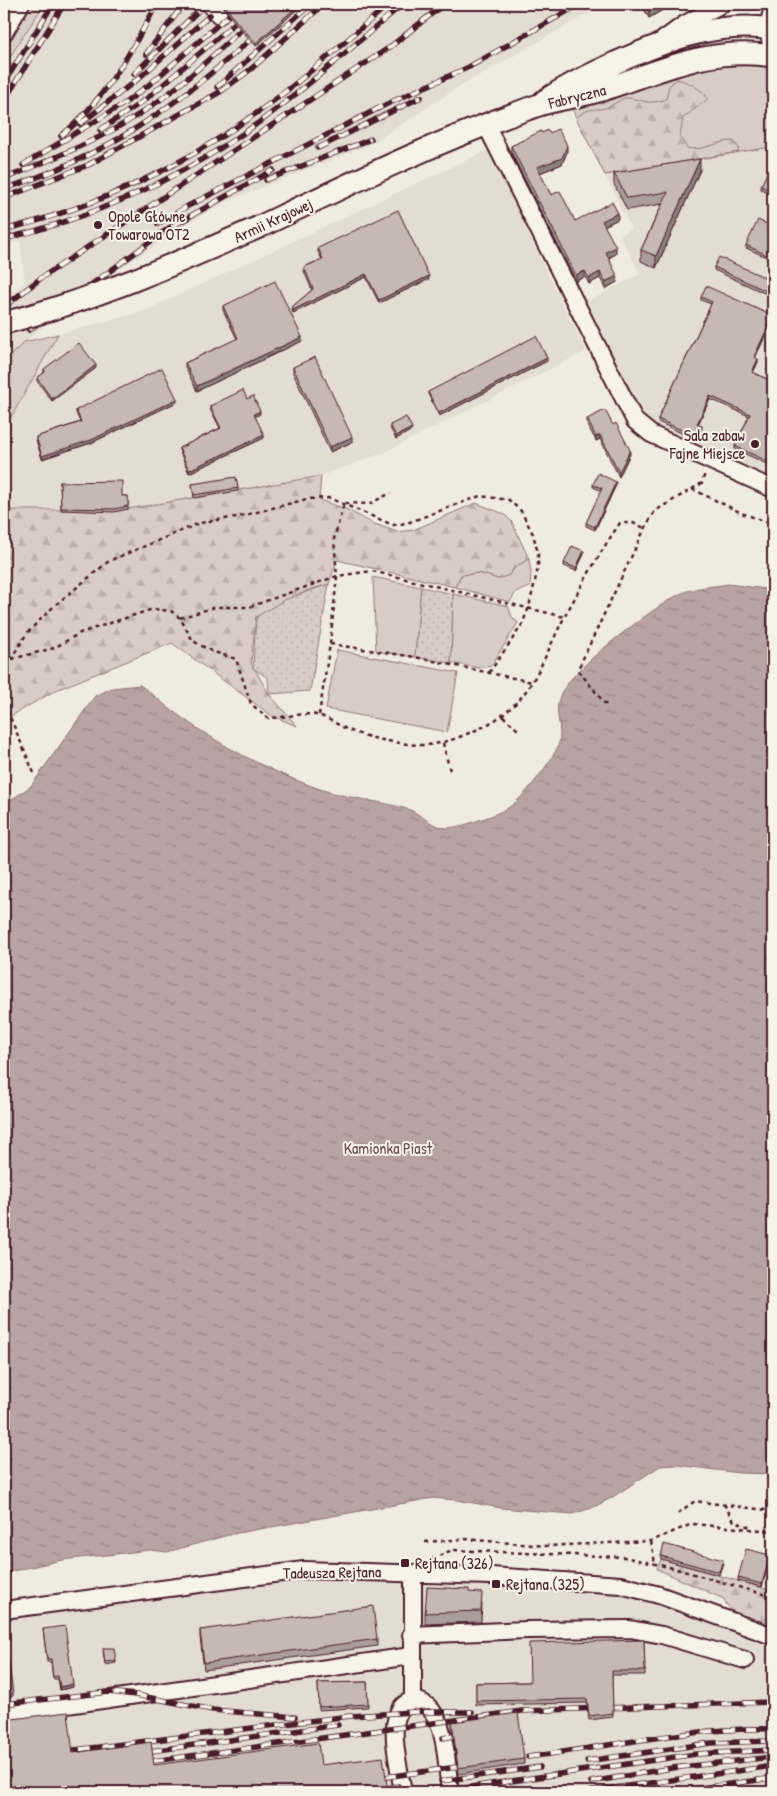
<svg xmlns="http://www.w3.org/2000/svg" width="777" height="1796" font-family="'Patrick Hand',sans-serif">
	<style>
		.built { fill: #e3dcd2 }
		.green { fill: #d8cdc6; stroke: #917678 }
		.forest { fill: url(#forest-firs); stroke: #917678 }
		.park { fill: url(#park-dots); stroke: #917678 }
		.water { fill: url(#water-ripples); stroke: #8b6f72 }
		.lines { fill: none; stroke-linecap: round; stroke-linejoin: round }
		.minor-casing { stroke: #4a1f2b; stroke-width: 20 }
		.major-casing { stroke: #4a1f2b; stroke-width: 25 }
		.path { stroke: #4a1f2b; stroke-width: 2.5; stroke-dasharray: 4 4; stroke-linecap: butt }
		.minor { stroke: #f7f3e8; stroke-width: 16 }
		.major { stroke: #f7f3e8; stroke-width: 21 }
		.rail-casing { stroke: #4a1f2b; stroke-width: 5.5 }
		.rail { stroke: #f7f3e8; stroke-width: 4; stroke-dasharray: 11; stroke-linecap: butt }
		.major-bridge-casing { stroke: #4a1f2b; stroke-width: 25; stroke-linecap: butt }
		.major-bridge { stroke: #f7f3e8; stroke-width: 21 }
		.wall { fill: #aa9e9a; stroke: #4a1f2b }
		.shaded-wall { fill: #8b817d; stroke: #4a1f2b }
		.building { fill: #c6b8b3; stroke: #4a1f2b }
		.poi-dot { fill: #4a1f2b; stroke: #f7f3e8; stroke-width: 2 }
		.labels { text-anchor: middle; dominant-baseline: central; stroke-width: 4; stroke-linejoin: round; paint-order: stroke }
		.street-label { font-size: 16px; fill: #4a1f2b; stroke: #f7f3e8 }
		.poi-label { font-size: 16px; fill: #4a1f2b; stroke: #f7f3e8; text-anchor: start }
		.park-label { font-size: 16px; fill: #6e4a52; stroke: #f7f3e8 }
	</style>
	<defs>
		<pattern id="forest-firs" width="22" height="20" patternUnits="userSpaceOnUse" patternTransform="scale(1.25)"><rect width="22" height="20" fill="#d8cdc6"/><path d="M5 1l3.5 6h-7zM16 11l3.5 6h-7z" fill="#bbb0aa"/></pattern>
		<pattern id="park-dots" width="8" height="8" patternUnits="userSpaceOnUse" patternTransform="scale(1.25)"><rect width="8" height="8" fill="#d8cdc6"/><path d="M2 2h.1M6 6h.1" fill="none" stroke="#bbb0aa" stroke-width="1.8" stroke-linecap="round"/></pattern>
		<pattern id="water-ripples" width="26" height="14" patternUnits="userSpaceOnUse" patternTransform="scale(1.25)"><rect width="26" height="14" fill="#b7a4a2"/><path d="M2 4q2-2 4 0t4 0M15 11q2-2 4 0t4 0" fill="none" stroke="#978584"/></pattern>
	</defs>
	<rect width="100%" height="100%" fill="#f0ebe0"/>
	<filter id="ink" filterUnits="userSpaceOnUse"><feTurbulence type="fractalNoise" baseFrequency=".02" numOctaves="2"/><feDisplacementMap in="SourceGraphic" scale="10" xChannelSelector="R" yChannelSelector="G"/><feConvolveMatrix kernelMatrix="1 2 1 2 8 2 1 2 1" color-interpolation-filters="sRGB"/></filter>
	<g filter="url(#ink)">
		<path class="built" d="M44,4H604L454,90L373,143L226,202L192,221L99,283L24,342L4,362V300L25,283L20,241L4,245V66Z
			M773,140V489L651,434L584,303L640,274L620,235L631,229L605,175L770,147Z
			M490,149L535,248L586,351L383,453L321,476L122,510H5L10,419L58,334L144,311Z
			M304,1570L586,1582L773,1636V1792H4V1610Z"/>
		<path class="green" d="M4,4H44L4,66Z
			M717,63L773,65V140L770,147L605,175L572,109Z
			M58,334L10,419L4,424V362L24,342Z
			M529,559L531,573L530,587L516,592L510,602L455,587L461,575L479,573L498,579L509,575L515,567Z
			M373,577L421,587L415,657L376,651Z
			M453,594L508,606L512,617L518,623L491,666L479,668L451,663Z
			M337,650L458,673L447,732L326,709Z"/>
		<path class="forest" d="M677,79C686,81 705,90 708,99L683,118L680,137L687,148C702,152 717,141 733,141L739,148L738,152L605,175L576,118C591,105 594,112 608,107C616,104 621,97 629,98C645,100 645,105 664,100L666,99L669,86Z
			M10,419L6,510H122L321,476L319,500L346,509L372,523L397,532L413,530L476,503L504,514L512,522L529,559L515,567L509,575L498,579L479,573L461,575L455,587L337,560L329,584L306,591L256,617L251,663L269,694L297,726L272,716L172,643L56,690L4,720V424Z
			M661,1559L773,1591V1627C757,1621 730,1617 724,1599L657,1569Z"/>
		<path class="park" d="M329,584L310,691L269,694L268,678L253,668L256,617L284,600Z
			M421,587L453,594L451,663L415,657Z"/>
		<path class="water" d="M728,584L773,590V1474L739,1473L677,1465L660,1466L611,1498L592,1508L572,1514L501,1508L457,1500L433,1498L232,1534L167,1552L150,1550L62,1560L4,1573V805L31,786L95,696L112,688L140,685C153,694 165,706 178,715C219,745 267,770 314,787C346,799 379,800 410,810C422,815 433,828 447,828C460,828 500,814 511,806C525,796 545,769 554,754C568,733 552,716 560,696C569,670 654,607 680,594C693,587 713,587 728,584Z"/>
		<g class="lines">
			<defs>
				<path id="minor" d="M210,4L219,15
					M4,33L21,4
					M664,39L685,24L722,4
					M773,56L768,28L773,5
					M486,125L635,421L651,434L773,489
					M4,1610L304,1570L491,1576L621,1585L659,1595L773,1636
					M411,1635L527,1630L630,1629L662,1635L745,1660
					M413,1700C448,1704 446,1765 450,1792
					M4,1714L411,1656
					M403,1792C400,1768 381,1709 413,1700V1573"/>
				<path id="major" d="M544,101C567,85 590,75 615,63C665,41 717,20 773,29
					M259,227C349,184 441,139 536,106C556,99 580,97 602,90C661,71 709,46 773,56"/>
			</defs>
			<use href="#minor" class="minor-casing"/>
			<use href="#major" class="major-casing"/>
			<path class="path" d="M692,489L744,514L773,524
				M180,618L215,607H249L337,576L372,571L565,617
				M330,644L415,657L532,682
				M4,661L54,648L80,633L153,609L171,611L180,618L193,641L211,651L236,659L251,704L268,718C285,718 300,712 317,715C328,717 340,727 351,731C372,739 395,743 418,745C435,746 453,740 469,733C532,708 537,669 566,614C583,583 600,552 620,523H633L645,528
				M606,705L579,671V667L645,528L655,511L702,483L705,473
				M319,715L330,644L337,576L334,539L344,503L369,504L391,493
				M503,716L518,730
				M443,743L450,771
				M34,773L7,710L4,690L9,676L11,659L27,633L54,606L109,561L200,523L242,516L307,499L329,498L393,525L407,523L480,496L509,500L521,511L533,534L538,553V568L529,607L522,625L489,673
				M724,1504L734,1521L750,1527
				M678,1513L695,1501L773,1511
				M651,1541L655,1563
				M425,1542L465,1539L545,1546L651,1541L692,1524L773,1531
				M432,1559L452,1550L624,1557L673,1568L773,1597"/>
			<use href="#minor" class="minor"/>
			<use href="#major" class="major"/>
			<defs>
				<path id="rail" d="M146,54L184,4
					M134,74L205,4
					M4,83L53,4
					M217,87L311,4
					M4,101L64,4
					M80,124L139,78L210,15
					M100,130L145,100L235,23
					M61,136C104,101 131,52 157,4
					M318,148L421,97
					M23,165L125,103L150,84L228,16
					M4,179C49,160 96,142 138,115C176,91 208,60 241,30
					M266,180L371,139
					M4,189C106,156 171,110 250,40
					M4,198L88,165L220,92L251,69L324,4
					M158,224L186,207L387,104L469,67L580,4
					M4,230C91,208 174,171 248,119C298,85 343,43 389,4
					M4,239C87,219 166,185 238,137C297,97 349,49 403,4
					M4,307L41,278L390,47L444,4
					M29,330L169,228L273,170
					M4,1704L109,1692L136,1695L213,1710L295,1717
					M424,1712H472
					M443,1738L453,1736
					M151,1751L338,1725
					M58,1752L350,1716L429,1711
					M528,1757C609,1747 691,1727 773,1729
					M153,1761L522,1711L773,1702
					M587,1761L711,1743L773,1741
					M385,1777L457,1767
					M441,1781L540,1767
					M591,1782L672,1768L773,1757
					M387,1788L398,1786
					M592,1791L773,1766
					M436,1792L696,1754L773,1750
					M517,1792L544,1789
					M670,1792L773,1778
					M752,1792L773,1789"/>
			</defs>
			<use href="#rail" class="rail-casing"/>
			<use href="#rail" class="rail"/>
			<defs>
				<path id="major-bridge" d="M4,323C93,300 175,264 259,227"/>
			</defs>
			<use href="#major-bridge" class="major-bridge-casing"/>
			<use href="#major-bridge" class="major-bridge"/>
		</g>
		<path class="wall" d="M222,4H303L256,46L235,23Z
			M641,4H673L649,18Z
			M542,133L567,152L562,164L540,173L551,195L575,221L618,219L604,226L616,254L609,258L617,282L605,289L600,278L589,284L585,277L576,281L511,152V146Z
			M773,163V194L761,189V186Z
			M700,170L656,268L641,261V250L662,204L627,210L614,184V173Z
			M773,227V260L746,248V245Z
			M318,248L429,279L379,303L366,277L293,313L292,310V307L312,290L304,271V267L322,259L318,252Z
			M714,267L773,281V297L714,270Z
			M701,297L773,319L755,358L758,362L753,372L773,382V467L735,449V446L749,416L710,399L698,424L702,428L696,440L658,422V419L711,304L701,300Z
			M223,306L302,341L197,391L185,367V363L237,339L223,310Z
			M547,361L439,416L428,394V392Z
			M293,367L352,442L330,452L293,373Z
			M96,368L52,401L37,381V378L44,373V369Z
			M247,399L260,414L255,416L264,438L189,473L179,450V448L220,428L210,409V406Z
			M177,402L91,443L42,459L36,440V437L80,422L76,413V410Z
			M587,419L613,425L630,454L619,477L600,439L596,441L587,424Z
			M390,425L412,430L396,439L390,428Z
			M60,482L122,496H128V509L114,512L61,510Z
			M192,484L238,488V491L194,498Z
			M593,485H616L595,530L586,526V523L601,491L593,487Z
			M584,554L576,571L564,566V563Z
			M661,1556L723,1563L719,1575L661,1559Z
			M770,1558L762,1587L738,1581V1578Z
			M469,1592L482,1604L481,1622L425,1624V1613Z
			M43,1629L73,1687L60,1690L58,1679H53L51,1662H47Z
			M200,1630L377,1639V1646L204,1670L200,1637Z
			M644,1640L645,1675H612L613,1717L589,1720L587,1703L476,1705V1683L530,1682Z
			M103,1651L116,1661V1663L105,1665Z
			M4,1658L13,1693V1696L4,1697Z
			M367,1682L368,1707L319,1710L318,1683Z
			M452,1722L524,1759V1764L458,1774L452,1728Z"/>
		<path class="shaded-wall" d="M300,4H303L256,46V43Z
			M663,4H673L649,18V12Z
			M567,146V152L562,164L537,174V167Z
			M700,159V170L656,268V256Z
			M618,213V219L602,227V221Z
			M616,247V254L606,259V252Z
			M585,271V277L576,281V275Z
			M600,272V278L589,284V278Z
			M366,274V277L293,313V310Z
			M429,276V279L379,303V300Z
			M617,276V282L605,289V282Z
			M773,316V319L754,360V357Z
			M302,337V341L197,391V386Z
			M547,358V361L439,416V413Z
			M758,359V362L752,375V372Z
			M96,365V368L52,401V399Z
			M710,396V399L697,427V424Z
			M177,399V402L91,443L42,459V456Z
			M260,411V414L254,417V414Z
			M702,426V428L696,440V437Z
			M412,428V430L396,439V436Z
			M264,435V438L189,473V470Z
			M600,435V439L596,441V437Z
			M352,437V442L330,452V447Z
			M630,450V454L619,477V472Z
			M616,482V485L595,530V527Z
			M584,551V554L576,571V568Z
			M770,1555V1558L762,1587V1584Z
			M73,1684V1687L60,1690V1687Z"/>
		<path class="building" d="M224,4H300L256,43L235,20Z
			M644,4H663L649,12Z
			M558,129L565,141L567,146L562,158L537,167L551,195L560,191L575,221L612,202L618,213L602,221L616,247L606,252L617,276L605,282L600,272L589,278L585,271L576,275L511,146L541,131L542,133L548,130L549,133Z
			M700,159L656,256L641,250L668,192L627,198L614,173Z
			M772,162L773,163V192L761,186Z
			M398,210L429,276L379,300L366,274L293,310L292,307L313,289L304,267L323,259L318,248Z
			M758,220L773,227V258L746,245Z
			M719,257L773,281V294L714,267Z
			M275,281L302,337L197,386L185,363L238,338L223,306Z
			M706,286L773,316L754,357L758,359L752,372L773,382V464L735,446L750,414L710,396L697,424L702,426L696,437L658,419L712,302L701,297Z
			M536,336L547,358L439,413L428,392Z
			M79,343L96,365L52,399L37,378L45,372L44,369Z
			M315,357L352,437L330,447L293,367Z
			M162,368L177,399L91,440L42,456L36,437L81,422L76,410Z
			M243,390L247,399L253,396L260,411L254,414L264,435L189,470L179,448L221,428L210,406Z
			M605,410L613,425L616,423L630,450L619,472L600,435L596,437L587,419Z
			M406,417L412,428L396,436L390,425Z
			M598,473L616,482L595,527L586,523L602,488L593,485Z
			M236,477L238,488L194,495L192,484Z
			M122,481V496H128V506L114,509L61,508L60,482Z
			M572,546L584,551L576,568L564,563Z
			M664,1544L723,1560L719,1572L661,1556Z
			M746,1549L770,1555L762,1584L738,1578Z
			M427,1587L469,1589V1592L482,1593L481,1611L425,1613Z
			M373,1606L377,1639L204,1663L200,1630Z
			M65,1626L73,1684L60,1687L58,1676L53,1677L51,1659H47L43,1629Z
			M644,1640L645,1671H612L613,1713L589,1716L587,1699L476,1701V1683L530,1682L529,1643Z
			M103,1648H114L116,1661L105,1662Z
			M8,1657L13,1693L4,1694V1658Z
			M367,1682L368,1704L319,1707L318,1683Z
			M68,1712L73,1753L151,1742L154,1765L318,1743L321,1765L383,1757L388,1792H4V1720Z
			M518,1713L524,1759L458,1768L452,1722Z
			M537,1788L538,1792H503Z"/>
	</g>
	<g class="poi-dot">
		<circle cx="98" cy="225" r="5"/>
		<circle cx="755" cy="444" r="5"/>
		<rect x="400" y="1558" width="10" height="10" rx="2.5"/>
		<rect x="491" y="1579" width="10" height="10" rx="2.5"/>
	</g>
	<g class="labels">
		<g class="street-label">
			<text transform="translate(577 96) rotate(-14)">Fabryczna</text>
			<text transform="translate(273 220) rotate(-25)">Armii Krajowej</text>
			<text transform="translate(332 1572) rotate(-1)">Tadeusza Rejtana</text>
		</g>
		<g class="poi-label">
			<text x="108" y="216">Opole Główne<tspan x="108" dy="18">Towarowa OT2</tspan></text>
			<text x="745" y="435" text-anchor="end">Sala zabaw<tspan x="745" dy="18">Fajne Miejsce</tspan></text>
			<text x="415" y="1563">Rejtana (326)</text>
			<text x="506" y="1584">Rejtana (325)</text>
		</g>
		<g class="park-label">
			<text x="388" y="1148">Kamionka Piast</text>
		</g>
	</g>
	<rect width="777" height="1796" fill="none" stroke="#f7f3e8" stroke-width="20"/>
	<rect x="10" y="10" width="757" height="1776" fill="none" stroke="#4a1f2b" stroke-width="2" filter="url(#ink)"/>
</svg>
